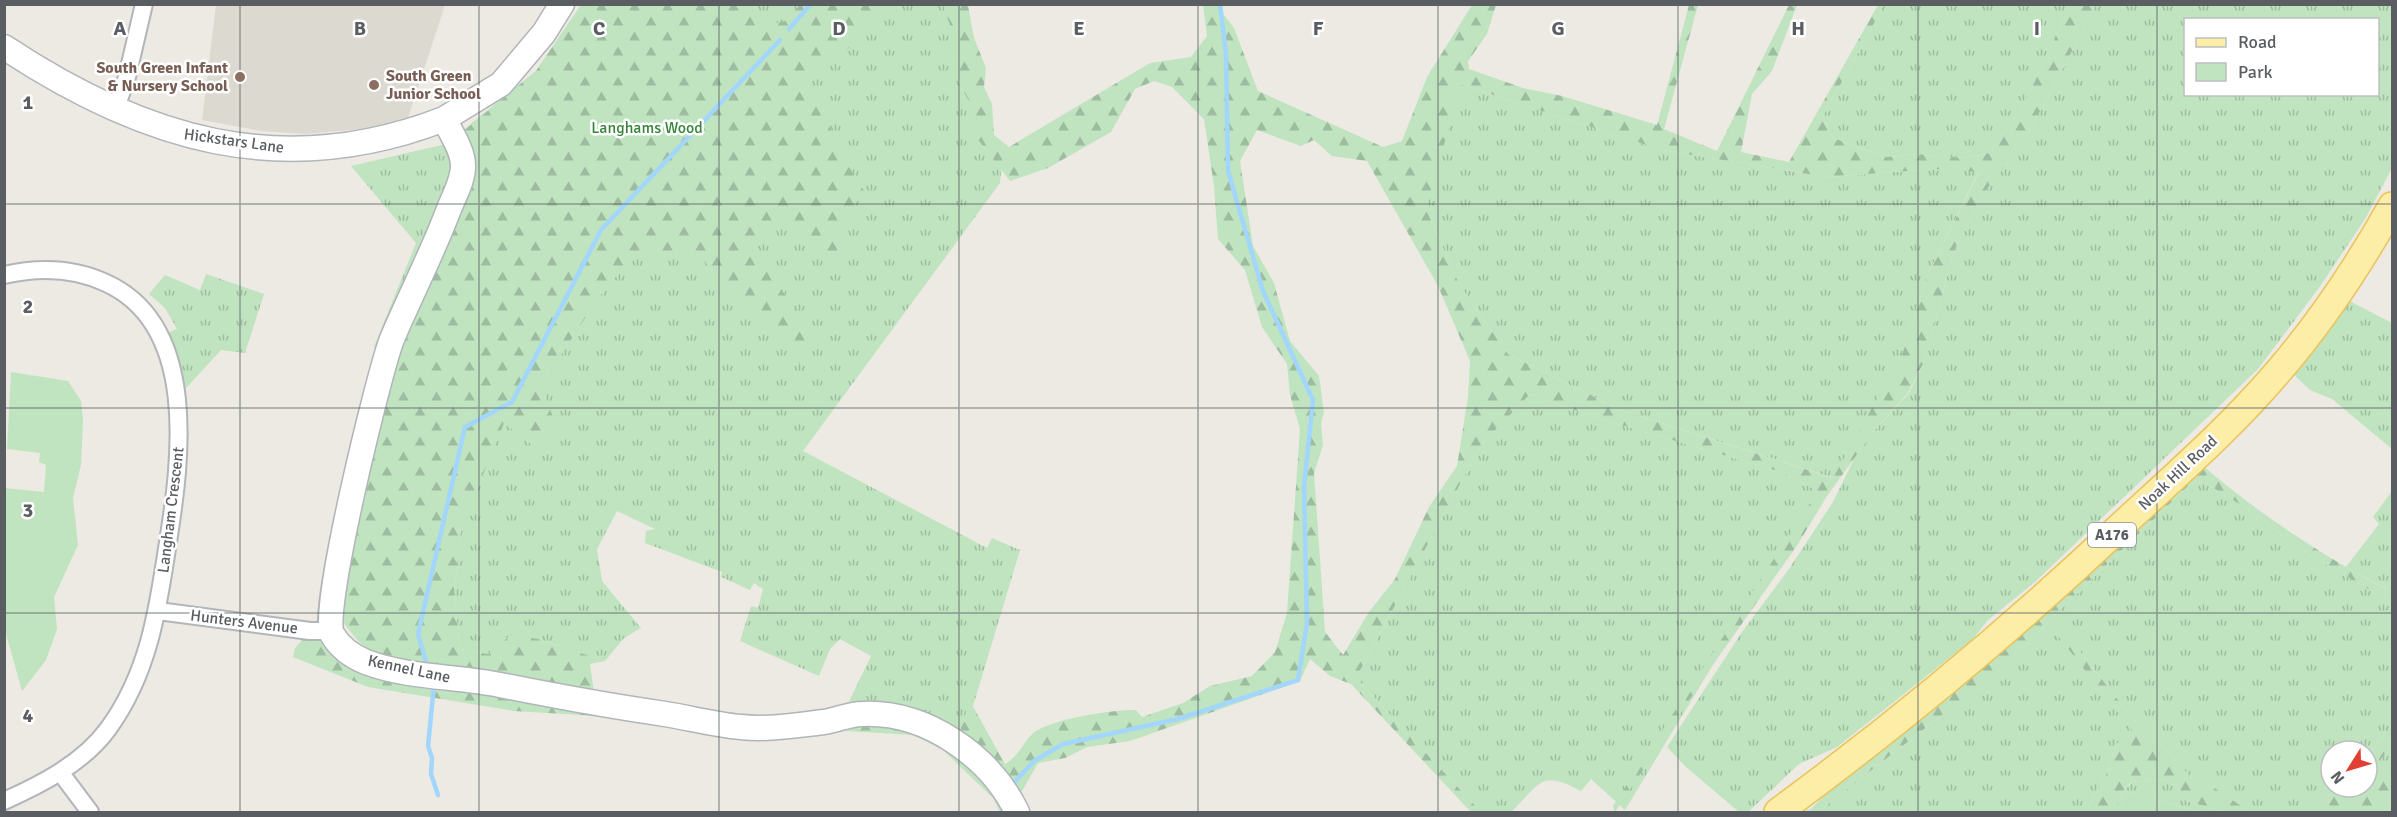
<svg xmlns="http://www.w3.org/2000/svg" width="2397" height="817" font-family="Signika,sans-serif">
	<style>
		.education { fill: #dcd9d0 }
		.grass { fill: url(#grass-tufts); fill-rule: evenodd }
		.forest { fill: url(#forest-firs); fill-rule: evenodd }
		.park { fill: #bfe4bf }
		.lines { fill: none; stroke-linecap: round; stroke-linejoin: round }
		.stream { stroke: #a2d6fc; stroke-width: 4.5 }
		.street-casing { stroke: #b2b5b9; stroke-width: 20 }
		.secondary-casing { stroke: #b1b5b9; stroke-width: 27 }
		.primary-casing { stroke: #ecc25b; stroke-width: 30 }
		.street { stroke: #fff; stroke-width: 16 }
		.secondary { stroke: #fff; stroke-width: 24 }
		.primary { stroke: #fceda7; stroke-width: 27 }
		.grid { fill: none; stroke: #5a5e62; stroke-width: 1.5; stroke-opacity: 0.55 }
		.education-dot { fill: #8d6e63; stroke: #fff; stroke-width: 2 }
		.labels { text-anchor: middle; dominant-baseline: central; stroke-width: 5; stroke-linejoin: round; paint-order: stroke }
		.shield { fill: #fff; stroke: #8c8e91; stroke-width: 1.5 }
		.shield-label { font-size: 15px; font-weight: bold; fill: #5a5e62 }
		.education-label { font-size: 16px; font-weight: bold; fill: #785e54; stroke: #fff; text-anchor: end }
		.park-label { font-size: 16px; fill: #38833b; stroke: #fff }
		.street-label { font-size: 16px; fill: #5a5e62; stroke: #fff }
		.grid-label { font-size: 20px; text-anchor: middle; font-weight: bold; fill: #5a5e62; stroke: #fff; stroke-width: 5; stroke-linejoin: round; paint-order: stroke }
	</style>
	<defs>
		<pattern id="grass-tufts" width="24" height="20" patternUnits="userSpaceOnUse" patternTransform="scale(1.5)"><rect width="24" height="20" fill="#bfe4bf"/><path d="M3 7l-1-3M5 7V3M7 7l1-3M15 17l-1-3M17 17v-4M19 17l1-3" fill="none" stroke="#9ebc9f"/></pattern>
		<pattern id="forest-firs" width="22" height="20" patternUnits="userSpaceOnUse" patternTransform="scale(1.5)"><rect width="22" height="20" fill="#bfe4bf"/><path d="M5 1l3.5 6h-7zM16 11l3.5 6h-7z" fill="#9ebc9f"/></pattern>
	</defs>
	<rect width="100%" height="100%" fill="#eceae2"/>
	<path class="education" d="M216,5H445L407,121L380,127L306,134L261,131L202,120Z"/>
	<path class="grass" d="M581,5H961L984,135L1003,155L1000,183L803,451L987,548L992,538L1020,550L973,706L970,702L959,733L909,707L882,709L841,718L871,656L840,639L830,649L819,676L740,641L751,606L758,608L763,589L754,583L750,590L721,577L722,572L645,543L646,531L655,529L617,511L597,549L602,581L641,628L624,638L605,661L538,639L488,654L460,649L454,593L461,528L476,461L374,347L416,243L351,166L446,144L536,71Z
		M1884,5H2070L2023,107L1989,153L1964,158L1917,154L1886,157L1833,138L1823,116Z
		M2096,5H2392V168L2365,219L2321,285L2258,369L2035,582L1988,620L1972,640L1837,747L1799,764L1748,812H1739L1686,767L1667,747L1742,632L1789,569L1833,502L1855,457L1874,431L1909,393L1926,358L1953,253L1983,194L2020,147L2047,99ZM2186,20H2378V94H2186Z
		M1457,83L1662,150L1826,177L1936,169L1979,171L1926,278L1903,352L1834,478L1620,410L1508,354L1460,286L1426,209Z
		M206,274L264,294L245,353L221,350L176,399L161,336L177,329L165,308L149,294L165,275L200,290Z
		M2338,295L2392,323V449L2332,399L2310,390L2284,365Z
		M1530,394L1594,417L1781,472L1824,494L1742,617L1625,810L1591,779L1581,791C1540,769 1541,783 1511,812H1481L1356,678L1481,445Z
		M2204,482L2249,510L2303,551L2392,603V725L2367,755V751H2331V787H2338L2312,812H2250L2212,786L2195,782L2160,743L2144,733L2053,617L2189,485Z
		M2392,491V592L2346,567L2379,524L2373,517Z
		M2048,623L2135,733L2116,744L2108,771L2086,812H1818L1951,708L1982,688Z
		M2392,745V775L2377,764Z
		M2163,779L2173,784L2186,801L2226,812H2201L2125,791L2119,812H2114L2122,793L2132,782Z"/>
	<path class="forest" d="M1220,4L1221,11L1234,28L1258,91L1383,147L1402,141L1427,77L1472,5H1496L1487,34L1468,61L1469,69L1523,88L1562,96L1657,125L1689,5H1698L1664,129L1717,151L1789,5H1797L1772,71L1752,94L1741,152L1789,162L1878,5H1884L1823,116L1833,138L1886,157L1917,154L1964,158L1989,153L2023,107L2070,5H2096L2047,99L2020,147L1983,194L1953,253L1926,358L1908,393L1874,431L1827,496L1798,544L1710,669L1615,812L1613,806L1818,491L1781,472L1594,417L1530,394L1481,445L1356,678L1481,812H1471L1351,684L1330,676L1310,659L1300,681L1130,741L1087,747L1065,758L1038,763L1021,793L1031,812H1024L959,733L970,701L1005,764C1020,756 1024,739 1036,731C1054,719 1114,709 1136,710L1142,717L1183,703L1210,686L1252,676L1275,652L1287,613L1300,429L1290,395L1287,364L1262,327L1245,270L1218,239L1214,186L1204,119L1172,87L1154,81L1135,89L1111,132L1048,168L1010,181L973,133L969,101L955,76L951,28L943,5H968L974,38L986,68L984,87L992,104L994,135L1009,147L1150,63L1191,57L1207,36L1203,5ZM1457,83L1662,150L1826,177L1936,169L1979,172L1926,278L1903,352L1833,478L1620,410L1508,354L1460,286L1426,209L1452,116ZM1257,130L1301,146L1314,140L1332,156L1367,161L1438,286L1470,361L1468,397L1457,466L1429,507L1395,579L1369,612L1343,655L1325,632L1314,473L1323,445L1321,423L1324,413L1319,376L1290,341L1274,283L1253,246L1240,161Z
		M581,5H750L775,23L785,21L800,5H891L839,58L807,75L844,159L866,194L843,213V253L823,256L780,210L753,249L811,332L799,364L695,251H637L596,301L541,386L558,430L537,449L504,423L461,528L454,593L460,649L488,654L511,635L538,639L605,661L590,664L594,693L665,714L885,719L936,732L1017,812H1000L993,798L943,750L913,735L514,711L368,687L293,657L295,648L310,631L389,666L358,641L330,606L356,478L460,183L454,139L536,71Z
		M2203,466C2260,515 2326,558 2392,592V603L2303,551L2249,510L2204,482L2189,485L2053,617L2144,733L2160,743L2195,782L2212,786L2250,812H2226L2186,801L2173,784L2163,779L2131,782L2122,793L2114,812H2086L2108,771L2116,744L2134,733L2048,623L1982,688L1951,708L1818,812H1802L1811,809L1829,791L1925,716L2023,633Z
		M2392,725V745L2377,764L2392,775V812H2312L2338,787H2367V755Z"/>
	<path class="park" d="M11,372L68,381L81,401L83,420L81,465L73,498L78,545L54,597L57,629L46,660L22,691L5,630V488L44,492L46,465L39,462L40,453L7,449Z
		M2125,791L2201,812H2119Z"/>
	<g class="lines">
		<path class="stream" d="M789,29L811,4
			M428,669L418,634L465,427L512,402L601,230L780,40
			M434,685L428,746L432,758L431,774L438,795
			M1010,787L1034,761L1063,744L1178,719L1298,680L1307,623L1304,487L1313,400L1263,291L1228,171L1226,54L1220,4"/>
		<defs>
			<path id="street" d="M115,110L127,77L144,4
				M4,275C39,267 74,268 106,283C199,325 181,460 168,542C158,609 149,673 108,729C83,763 42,784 4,801
				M158,611L310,631H329
				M60,772L90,812"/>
			<path id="secondary" d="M562,4L544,33L501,84L444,119C451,133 463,150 463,166C463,181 454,196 449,209C432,254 410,296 392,339C379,372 320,614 332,634C340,648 351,656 366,662C408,678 456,676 500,685C555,696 609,706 665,714C690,718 716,725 741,727C768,730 797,725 824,722C837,720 849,714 862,714C926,711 990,756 1017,812
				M4,47C143,139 282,182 444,119"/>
			<path id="primary" d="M1778,812C1899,723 2013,628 2122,525C2175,476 2230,428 2277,373C2322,321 2359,265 2392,206"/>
		</defs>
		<use href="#street" class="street-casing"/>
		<use href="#secondary" class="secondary-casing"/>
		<use href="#primary" class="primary-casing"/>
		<use href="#street" class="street"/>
		<use href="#secondary" class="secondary"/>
		<use href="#primary" class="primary"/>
	</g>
	<path class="grid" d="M240,4V812M479,4V812M719,4V812M959,4V812M1198,4V812M1438,4V812M1678,4V812M1918,4V812M2157,4V812M4,204H2392M4,408H2392M4,613H2392"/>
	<g class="education-dot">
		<circle cx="240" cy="77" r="6"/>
		<circle cx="374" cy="85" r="6"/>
	</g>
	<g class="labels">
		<rect class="shield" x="2088" y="523" width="48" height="24" rx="4.5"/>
		<g class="shield-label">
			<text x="2112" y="535">A176</text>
		</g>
		<g class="education-label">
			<text x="228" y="68">South Green Infant<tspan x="228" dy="18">&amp; Nursery School</tspan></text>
			<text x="386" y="76" text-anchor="start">South Green<tspan x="386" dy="18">Junior School</tspan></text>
		</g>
		<g class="park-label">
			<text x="647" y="128">Langhams Wood</text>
		</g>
		<g class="street-label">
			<text transform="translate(234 141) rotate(8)">Hickstars Lane</text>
			<text transform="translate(2178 473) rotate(-43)">Noak Hill Road</text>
			<text transform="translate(171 510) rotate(-83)">Langham Crescent</text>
			<text transform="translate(244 622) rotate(7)">Hunters Avenue</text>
			<text transform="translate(409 669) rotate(12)">Kennel Lane</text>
		</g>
	</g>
	<g class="grid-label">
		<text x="120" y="35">A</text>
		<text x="360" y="35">B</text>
		<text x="599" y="35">C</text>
		<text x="839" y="35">D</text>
		<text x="1079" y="35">E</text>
		<text x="1318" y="35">F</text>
		<text x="1558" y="35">G</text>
		<text x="1798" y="35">H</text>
		<text x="2037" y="35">I</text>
		<text x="28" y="109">1</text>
		<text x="28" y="313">2</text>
		<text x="28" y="517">3</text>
		<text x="28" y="722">4</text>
	</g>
	<rect width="2397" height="817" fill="none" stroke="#5a5e62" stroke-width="12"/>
	<rect x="2184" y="18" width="195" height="78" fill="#ffffff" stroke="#bdbfc0" stroke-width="1.5"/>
	<rect x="2196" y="38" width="30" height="9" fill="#fceda7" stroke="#bdbfc0" stroke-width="1.5"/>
	<text x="2238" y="48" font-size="18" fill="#5a5e62">Road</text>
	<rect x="2196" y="63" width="30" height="18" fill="#bfe4bf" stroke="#bdbfc0" stroke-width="1.5"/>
	<text x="2238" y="78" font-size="18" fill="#5a5e62">Park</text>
	<g transform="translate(2349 769) rotate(233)"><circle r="28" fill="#ffffff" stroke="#bdbfc0" stroke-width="1.5"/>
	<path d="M0-4.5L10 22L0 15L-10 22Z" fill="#e23e32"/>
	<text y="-9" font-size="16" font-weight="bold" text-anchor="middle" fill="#5a5e62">N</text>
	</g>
</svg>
